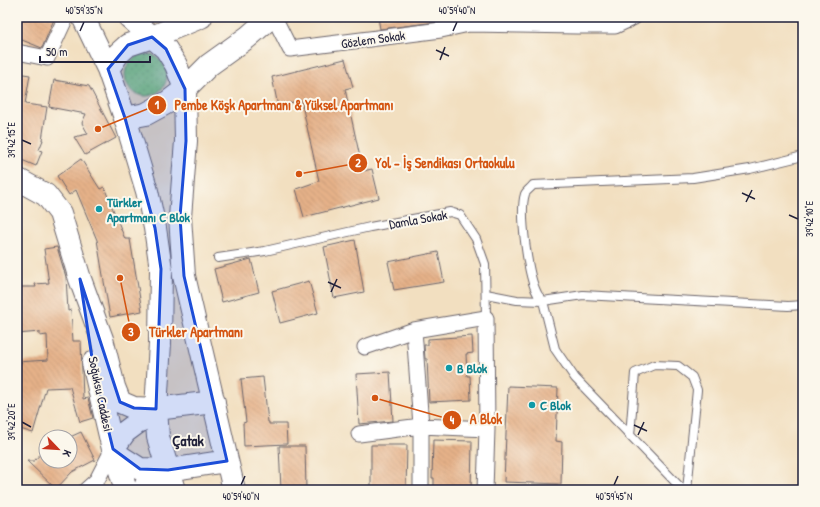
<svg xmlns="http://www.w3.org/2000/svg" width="820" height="507" font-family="'Patrick Hand',sans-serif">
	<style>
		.grass { fill: url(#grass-dots); stroke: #58765e }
		.building { fill: url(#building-back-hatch) }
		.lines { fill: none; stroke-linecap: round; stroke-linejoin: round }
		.lane-casing { stroke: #6b646a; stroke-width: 10 }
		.street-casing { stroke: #6b646a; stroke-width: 17 }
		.secondary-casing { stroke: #6b646a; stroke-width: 24 }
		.lane { stroke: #fff; stroke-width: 8 }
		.street { stroke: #fff; stroke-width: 15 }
		.secondary { stroke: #fff; stroke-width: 22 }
		.marked { fill: #1d4ed8; fill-opacity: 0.2; stroke: #1d4ed8; stroke-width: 3; stroke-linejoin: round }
		.ticks { fill: none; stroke: #22223b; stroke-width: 1.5 }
		.culture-dot { fill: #0f9aa8; stroke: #fbf7ec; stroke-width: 1.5 }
		.labels { text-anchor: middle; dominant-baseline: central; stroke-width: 4; stroke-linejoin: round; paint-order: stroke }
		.street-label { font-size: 13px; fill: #22223b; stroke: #fbf7ec }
		.culture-label { font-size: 13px; font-weight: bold; fill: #0d838f; stroke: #fbf7ec; text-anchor: start }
		.quarter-label { font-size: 15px; font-weight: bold; fill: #22223b; stroke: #fbf7ec }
		.leader { fill: none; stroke: #d45411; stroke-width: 1.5 }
		.callout-dot { fill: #d45411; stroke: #fbf7ec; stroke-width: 1.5 }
		.mark-label { font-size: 12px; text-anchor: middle; font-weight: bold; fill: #fff }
		.callout-label { font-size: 14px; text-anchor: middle; font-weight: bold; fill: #d45411; stroke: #fbf7ec; stroke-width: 4; stroke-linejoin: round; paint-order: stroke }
		.neatline { fill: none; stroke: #22223b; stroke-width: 1.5 }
		.ticks-label { font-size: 10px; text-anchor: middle; fill: #22223b }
	</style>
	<defs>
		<pattern id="grass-dots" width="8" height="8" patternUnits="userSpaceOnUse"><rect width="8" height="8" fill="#8ecb81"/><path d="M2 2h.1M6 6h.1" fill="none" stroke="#7aae70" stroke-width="1.8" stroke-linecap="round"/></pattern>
		<pattern id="building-back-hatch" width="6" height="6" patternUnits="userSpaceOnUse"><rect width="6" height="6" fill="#e5b188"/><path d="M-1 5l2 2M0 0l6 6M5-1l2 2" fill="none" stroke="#c49876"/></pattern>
	</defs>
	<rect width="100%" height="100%" fill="#fbf7ec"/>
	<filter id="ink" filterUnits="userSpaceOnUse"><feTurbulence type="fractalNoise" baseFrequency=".025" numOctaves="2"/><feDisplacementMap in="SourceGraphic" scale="8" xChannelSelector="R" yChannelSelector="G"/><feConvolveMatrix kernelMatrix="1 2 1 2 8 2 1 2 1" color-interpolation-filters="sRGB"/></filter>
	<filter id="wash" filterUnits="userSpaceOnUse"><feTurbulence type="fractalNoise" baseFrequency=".012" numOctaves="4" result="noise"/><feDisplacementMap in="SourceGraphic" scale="16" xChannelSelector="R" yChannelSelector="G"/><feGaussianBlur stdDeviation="0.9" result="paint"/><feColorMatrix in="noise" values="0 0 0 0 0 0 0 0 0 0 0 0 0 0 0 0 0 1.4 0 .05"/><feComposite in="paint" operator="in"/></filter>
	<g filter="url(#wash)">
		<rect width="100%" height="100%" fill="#f2dfc0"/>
		<path class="grass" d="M125 75a21 21 0 1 1 42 0a21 21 0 1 1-42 0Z"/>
		<g id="blocks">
			<path class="building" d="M17,17H55L42,48L17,38Z
				M378,17H435L436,22L380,29Z
				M345,59L353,87L345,89L363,171L372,169L379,198L304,217L296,189L319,181L301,100L278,106L272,77Z
				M17,73L30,75L25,104L47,107L42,140H43L39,150L42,151L36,166L17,158Z
				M54,80L89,86L116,138L85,155L74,137L88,134L82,123L86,114L49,107Z
				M81,159L100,189L104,187L125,239H130L142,311L110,317L97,240L76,190L69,195L57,176Z
				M355,240L364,292L334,298L324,247Z
				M57,247L66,277L68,311L71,310L73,341H81L83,399L88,398L93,418L80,422L70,387L46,388L33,433L17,428V362L48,360L47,335L40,336V332L17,334V287H36L35,284L49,283L44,249Z
				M438,252L444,282L394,290L388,262Z
				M251,259L259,292L222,302L214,269Z
				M309,281L318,313L280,323L272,291Z
				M472,336L473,353L466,354L467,376H470L471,400L429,402L427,359H425L424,345H428V339Z
				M390,372L393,421L359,424L356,374Z
				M263,377L268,422H269V424H286L287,444L244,446L243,423L246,422L241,379Z
				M508,386L558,388L556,441L562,442L561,484L504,482Z
				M81,432L95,460L72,472L56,489L27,461H34L46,448V461H70V437Z
				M433,440L472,441L471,490H434V478H432Z
				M371,445H407L406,490H371Z
				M279,446H305L306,490H281Z"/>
		</g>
	</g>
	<g filter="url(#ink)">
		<use href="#blocks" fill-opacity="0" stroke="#6b646a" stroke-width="1"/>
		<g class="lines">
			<defs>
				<path id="lane" d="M803,156L750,169L693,178L533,185C531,188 526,191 525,194C519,213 528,276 537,293C538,296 541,298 543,301L583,295L788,306L803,305
					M218,258L265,251L370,227L450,212L460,215L476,239L485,264L486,318
					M486,294L517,300L543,301L555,349L575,378L683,490
					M630,436L635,373L654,365L678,366L692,377L697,390L687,490"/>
				<path id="street" d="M274,17L290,49L441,30L469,24L577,26H615L634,17
					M17,52L47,58L66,17
					M414,330L421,426V490
					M365,347L414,330L486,318L487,429L485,490
					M359,434L421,426L487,429
					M86,490L97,480L113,449"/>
				<path id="secondary" d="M83,17L108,69L125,118L147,191L155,228L161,269L160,343L156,409L158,437L174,490
					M129,17L166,49L176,65L185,89L186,141L180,217L184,276L234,490
					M108,69L118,54L128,45L152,37L201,17
					M125,118L146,114L168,102L185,89L209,65L248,37L271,17
					M17,179L46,195L60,213L80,279L102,339L114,387L120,402L134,408L156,409L214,402
					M93,363L113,449L121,457L140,469L168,470L227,461
					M126,490L113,449L125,432L156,409
					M144,490L147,482L168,470"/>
			</defs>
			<use href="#lane" class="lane-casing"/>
			<use href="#street" class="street-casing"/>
			<use href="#secondary" class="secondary-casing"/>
			<use href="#lane" class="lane"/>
			<use href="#street" class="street"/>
			<use href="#secondary" class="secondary"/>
		</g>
	</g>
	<path class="marked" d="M152,37L166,49L185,89L186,141L180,217L184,276L227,461L168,470L140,469L113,449L94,371L80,279L120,402L134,408L156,409L161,269L155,228L125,118L108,69L128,45Z"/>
	<path class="ticks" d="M80,31L84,22M453,31L457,22M436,50L449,56M440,60L445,47M22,140L31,144M742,193L755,199M746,202L752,190M789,215L798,219M328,282L341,288M331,292L337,279M22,422L31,427M634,425L647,431M638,435L644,422M241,485L245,476M614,485L618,476"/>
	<g class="culture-dot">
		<circle cx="99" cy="209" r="4"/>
		<circle cx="449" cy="368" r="4"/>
		<circle cx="532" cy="405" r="4"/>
	</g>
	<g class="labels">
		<g class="street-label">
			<text transform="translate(373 39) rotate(-8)">Gözlem Sokak</text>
			<text transform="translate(418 219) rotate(-10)">Damla Sokak</text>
			<text transform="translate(101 394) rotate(78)">Soğuksu Caddesi</text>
		</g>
		<g class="culture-label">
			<text x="107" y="202">Türkler<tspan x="107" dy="15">Apartmanı C Blok</tspan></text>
			<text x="457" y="368">B Blok</text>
			<text x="540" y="405">C Blok</text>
		</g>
		<g class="quarter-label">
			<text x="188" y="440">Çatak</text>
		</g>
	</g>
	<path class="leader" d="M98 129L157 105M299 174L358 163M120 278L131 332M375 398L452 420"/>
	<g class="callout-dot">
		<circle cx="98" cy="129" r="4"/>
		<circle cx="299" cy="174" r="4"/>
		<circle cx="120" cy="278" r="4"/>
		<circle cx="375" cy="398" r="4"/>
		<circle cx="157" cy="105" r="10"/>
		<circle cx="358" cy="163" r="10"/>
		<circle cx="131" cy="332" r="10"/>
		<circle cx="452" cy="420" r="10"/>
	</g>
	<g class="mark-label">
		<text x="157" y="109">1</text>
		<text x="358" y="167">2</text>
		<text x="131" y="336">3</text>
		<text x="452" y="424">4</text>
	</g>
	<g class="callout-label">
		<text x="284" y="110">Pembe Köşk Apartmanı &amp; Yüksel Apartmanı</text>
		<text x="445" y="168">Yol - İş Sendikası Ortaokulu</text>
		<text x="196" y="337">Türkler Apartmanı</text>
		<text x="486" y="424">A Blok</text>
	</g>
	<rect width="820" height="507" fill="none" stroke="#fbf7ec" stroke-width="44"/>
	<g transform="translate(58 449) rotate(115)"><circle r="19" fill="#fbf7ec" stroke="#a4a2a5"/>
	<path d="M0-3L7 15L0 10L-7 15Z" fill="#c8321e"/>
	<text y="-6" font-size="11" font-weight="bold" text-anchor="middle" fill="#22223b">K</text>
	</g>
	<path d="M40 56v6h110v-6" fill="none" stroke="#22223b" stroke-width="2"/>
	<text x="46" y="56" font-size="12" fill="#22223b" stroke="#fbf7ec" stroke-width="3" paint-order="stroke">50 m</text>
	<rect x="22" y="22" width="776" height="463" class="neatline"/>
	<g class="ticks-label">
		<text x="84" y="14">40°59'35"N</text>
		<text x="457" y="14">40°59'40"N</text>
		<text transform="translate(11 140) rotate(-90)" y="4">39°42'15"E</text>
		<text transform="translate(809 219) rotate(-90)" y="4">39°42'10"E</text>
		<text transform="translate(11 422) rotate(-90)" y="4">39°42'20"E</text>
		<text x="241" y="500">40°59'40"N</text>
		<text x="614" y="500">40°59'45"N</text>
	</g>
</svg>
